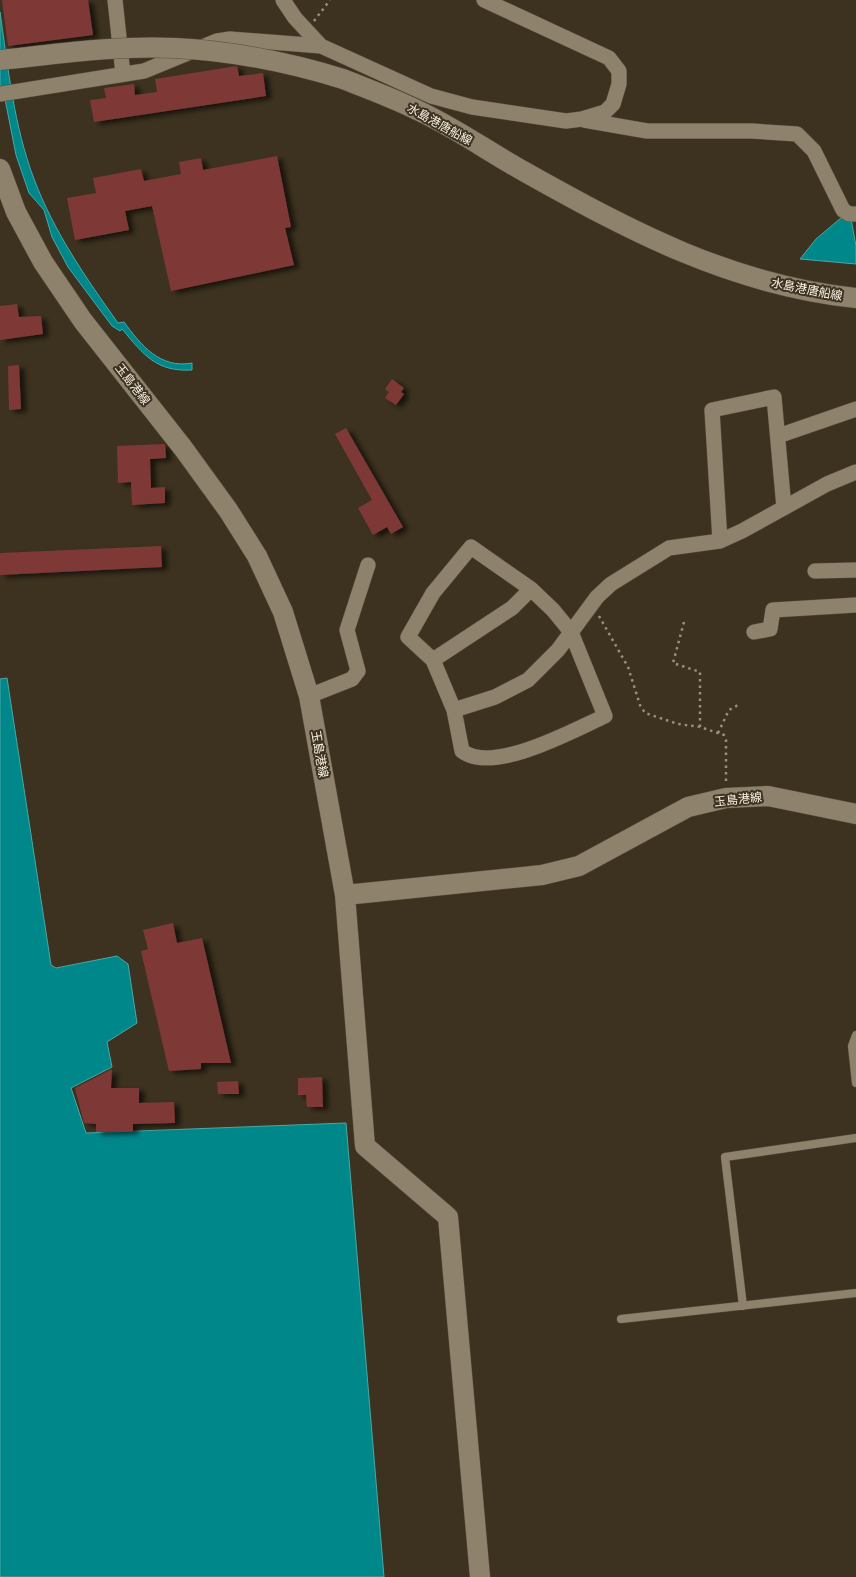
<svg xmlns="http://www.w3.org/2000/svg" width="856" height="1577" font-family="Manrope,'Noto Sans JP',sans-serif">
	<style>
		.water { fill: #00878a; stroke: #4ba8a6 }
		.building { fill: #7e3936; filter: url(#shadow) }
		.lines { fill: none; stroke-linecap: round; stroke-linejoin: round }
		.lane-casing { stroke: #574e3d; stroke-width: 9 }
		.street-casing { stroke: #574e3d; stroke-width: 16 }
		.secondary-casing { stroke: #574e3d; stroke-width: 21 }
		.path { stroke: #988f80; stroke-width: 2.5; stroke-dasharray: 2.5 4; stroke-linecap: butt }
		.lane { stroke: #8e826d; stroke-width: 8 }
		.street { stroke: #8e826d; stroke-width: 15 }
		.secondary { stroke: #8e826d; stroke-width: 20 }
		.secondary-bridge-casing { stroke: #574e3d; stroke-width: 21; stroke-linecap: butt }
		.secondary-bridge { stroke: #8e826d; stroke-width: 20 }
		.labels { text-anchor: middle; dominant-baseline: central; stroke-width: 4; stroke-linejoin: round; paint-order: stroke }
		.street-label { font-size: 12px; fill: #fbf4e8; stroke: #3d321f }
	</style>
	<defs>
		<filter id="shadow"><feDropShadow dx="5.5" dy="3" stdDeviation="2.5" flood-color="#0009"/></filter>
	</defs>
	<rect width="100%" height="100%" fill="#3d321f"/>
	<path class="water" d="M0,12C8,68 14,126 34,179C54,232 86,278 118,323L124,322C141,345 160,369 192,363V370C156,372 144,355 122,329L120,331L112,326L68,267L52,237L44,210L29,193L16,155L5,99L0,92Z
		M841,218L851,219L856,246V264L800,259L816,239Z
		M7,678L51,965L56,968L117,956L128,964L137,1023L107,1042L112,1067L71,1088L86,1133L346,1123L384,1577H0V679Z"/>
	<path class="building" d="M2,0H88L93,35L8,46Z
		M237,66L239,76L263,73L266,96L94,122L90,100L106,98L104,88L134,84L135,95L157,92L155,79Z
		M277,156L291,227L285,228L294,265L171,291L152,206L125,211L129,230L75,240L67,198L96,193L93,178L141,169L144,181L181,174L179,162L201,158L203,170Z
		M17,304L19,317L41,316L43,334L0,340V306Z
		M19,365L21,409L9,410L8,366Z
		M392,379L404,388L401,392L404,394L396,405L385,398L389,392L385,389Z
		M346,428L403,527L391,534L387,527L373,535L358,508L372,500L335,434Z
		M165,444L166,458L150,459L151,488L165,487V503L132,505L131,482L118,483L117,446Z
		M161,546L162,567L0,575V553Z
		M173,923L177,943L202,938L231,1063H201V1069L169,1071L141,951L148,949L143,930Z
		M112,1069L111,1088H139V1103L174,1102L175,1123L133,1124V1131L96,1132V1124L84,1123L75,1088Z
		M322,1077L323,1107H307L306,1095H298V1078Z
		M238,1081L239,1094H218L217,1082Z"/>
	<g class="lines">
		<defs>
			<path id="lane" d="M856,1035L852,1046L856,1083
				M743,1306L725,1157L856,1138
				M621,1319L856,1293"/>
			<path id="street" d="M115,0L123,74
				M283,0L295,18L321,46
				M0,94L144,71L217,41L230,39L321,46L431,96L472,107L566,121L582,119L605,112L613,104L619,84V71L609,58L484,0
				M584,120L647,131H752L797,134L814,151L843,210L849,214H856
				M778,436L856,409
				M720,541L712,410L774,397L784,508
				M471,547L531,589L553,610L571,632L605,716C574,730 493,775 462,751L454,710L433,660L408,637L433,593Z
				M815,571L856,570
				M754,632L770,629L773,610L856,605
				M433,660L512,608L531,589
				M309,696L352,679L358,671L347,630L368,565
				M454,710L495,697L528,680L558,650L597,597L611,584L669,548L720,541L742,531L827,484L856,472"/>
			<path id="secondary" d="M343,79C368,89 393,98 417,110C454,127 489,152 525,172C632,232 732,285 856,298
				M0,169L16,212L43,262L83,321L183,448L228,510L257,556L283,612L309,696L345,895L365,1146L448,1217L480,1577
				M345,895L542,875L579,866L688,807L726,798L768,796L856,814"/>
		</defs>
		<use href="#lane" class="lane-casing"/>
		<use href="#street" class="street-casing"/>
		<use href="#secondary" class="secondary-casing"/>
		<path class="path" d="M314,21L330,0
			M599,616L628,667L640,705L645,713L678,724L701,727
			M684,622L673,663L700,672V727L724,735L726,740V781
			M718,733L729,710L740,704"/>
		<use href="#lane" class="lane"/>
		<use href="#street" class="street"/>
		<use href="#secondary" class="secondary"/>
		<defs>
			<path id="secondary-bridge" d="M0,60C58,54 117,45 175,48C233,51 288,62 343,79"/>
		</defs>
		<use href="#secondary-bridge" class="secondary-bridge-casing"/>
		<use href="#secondary-bridge" class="secondary-bridge"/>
	</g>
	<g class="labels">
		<g class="street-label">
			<text transform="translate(440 124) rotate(29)">水島港唐船線</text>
			<text transform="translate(807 289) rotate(11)">水島港唐船線</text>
			<text transform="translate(133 384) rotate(52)">玉島港線</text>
			<text transform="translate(320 754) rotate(80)">玉島港線</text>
			<text transform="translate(738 799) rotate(-6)">玉島港線</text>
		</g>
	</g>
</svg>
